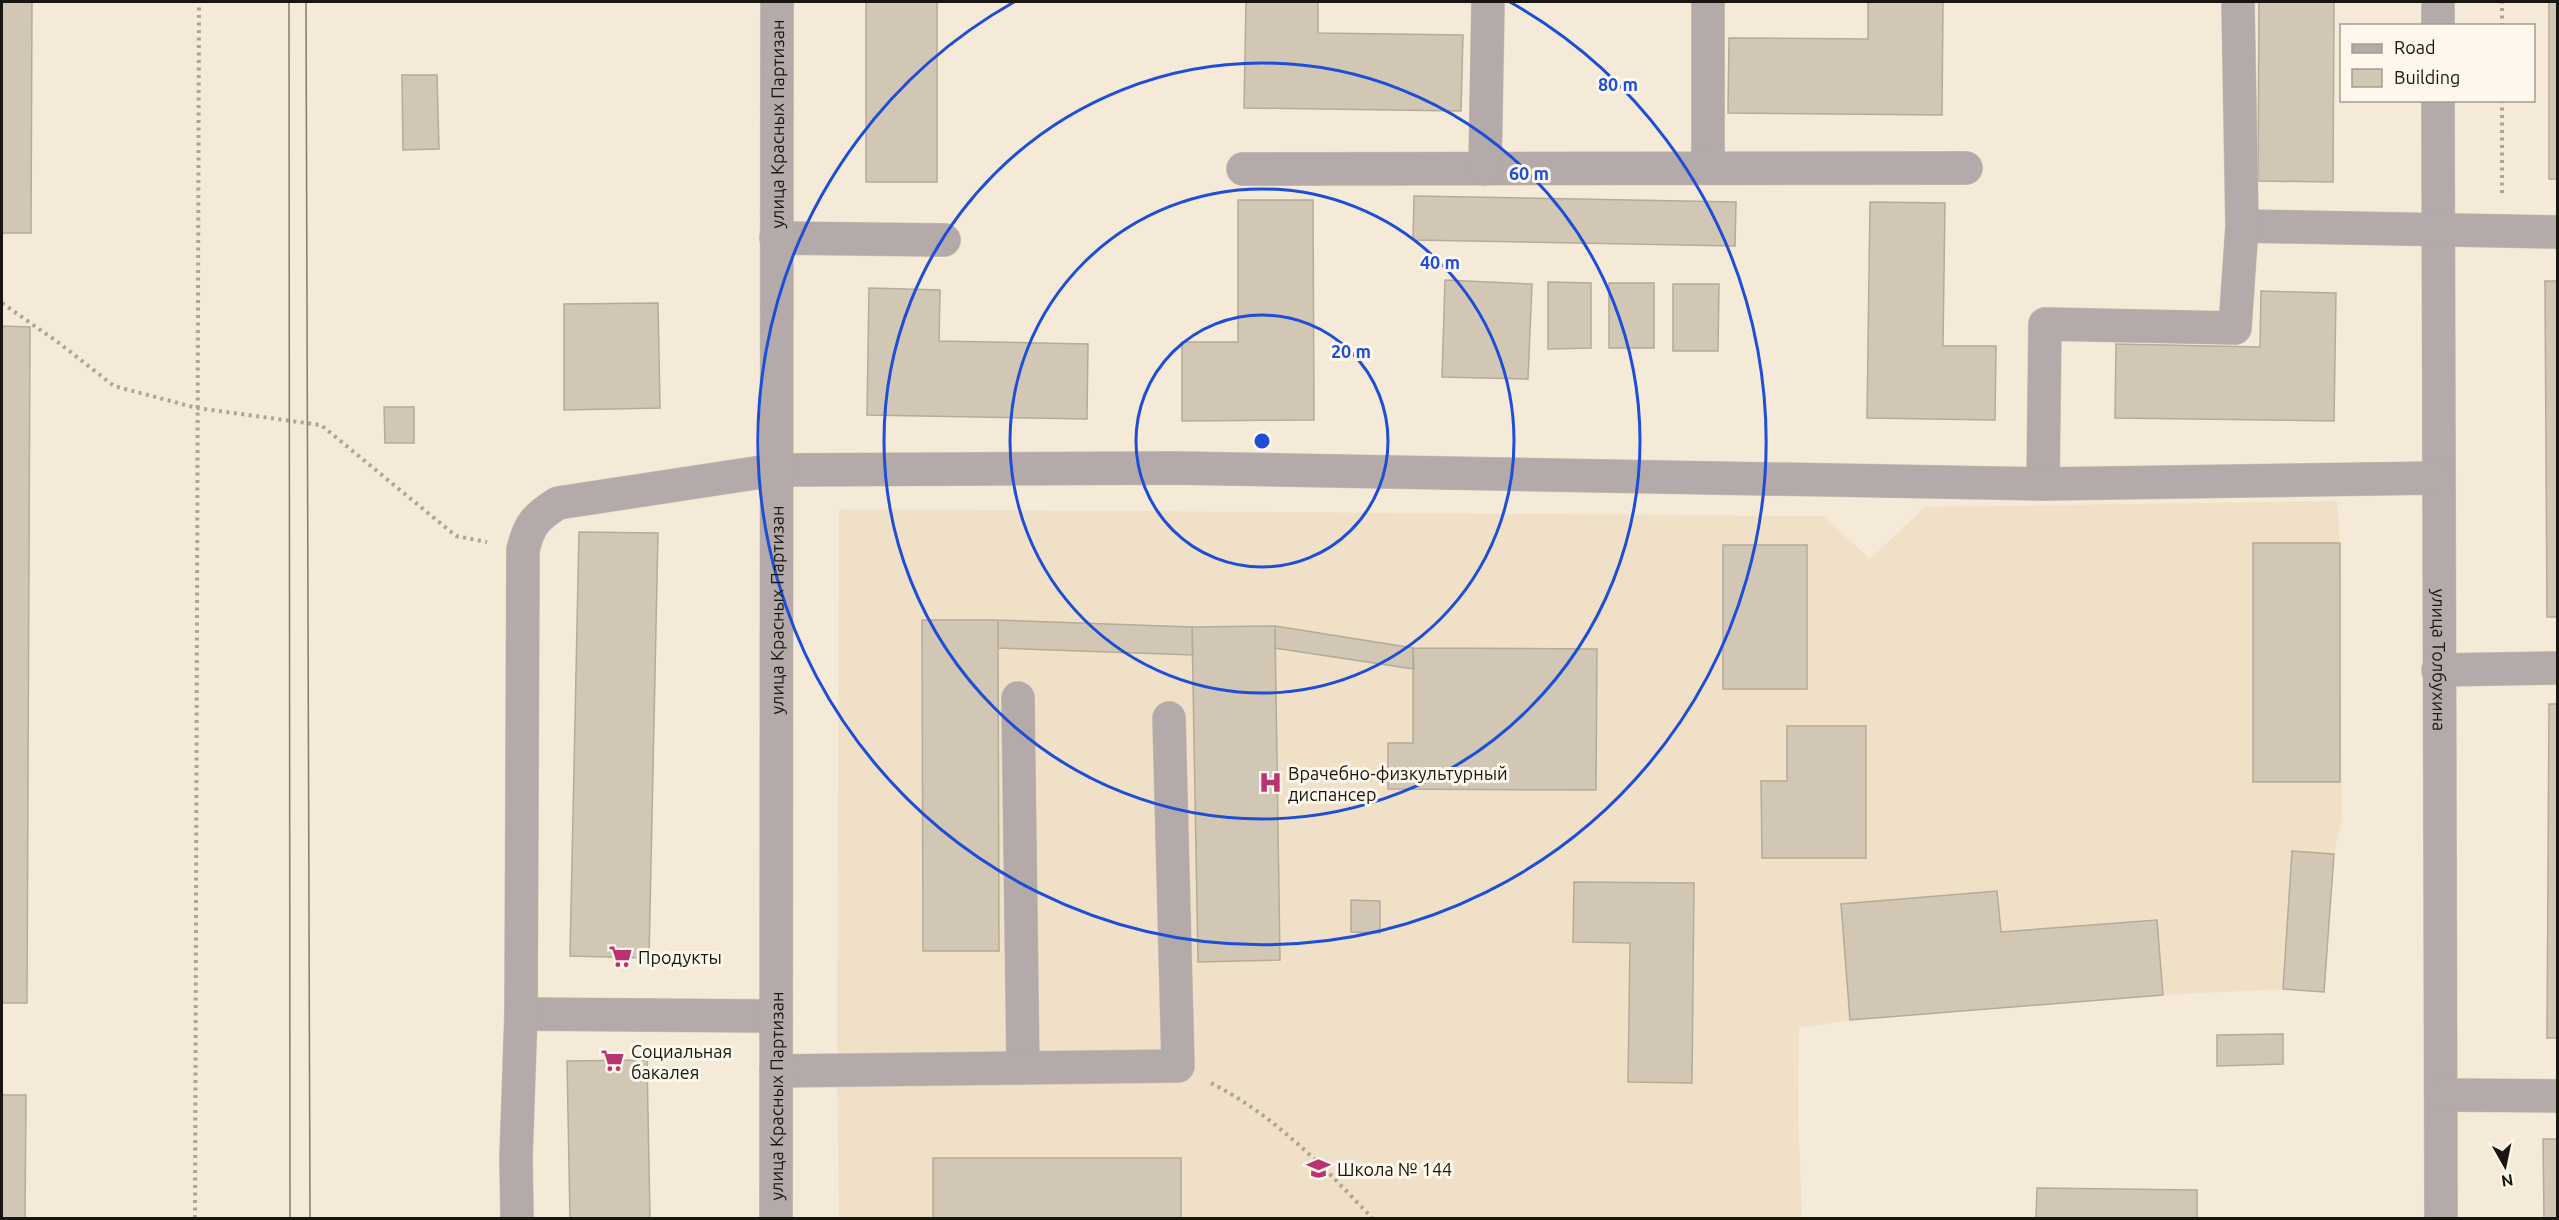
<svg xmlns="http://www.w3.org/2000/svg" width="2559" height="1220" font-family="Ubuntu,sans-serif">
	<style>
		.built { fill: #f0e0c7 }
		.building { fill: #d2c7b5; stroke: #b5ab99; stroke-width: 1.5 }
		.lines { fill: none; stroke-linecap: round; stroke-linejoin: round }
		.minor-casing { stroke: #d2c7b7; stroke-width: 34 }
		.path { stroke: #ada495; stroke-width: 4; stroke-dasharray: 3 4.5; stroke-linecap: butt }
		.minor { stroke: #b4aaaa; stroke-width: 33 }
		.tram { stroke: #827b6f; stroke-width: 1.5 }
		.ring { fill: none; stroke: #1d4ed8; stroke-width: 3 }
		.labels { text-anchor: middle; dominant-baseline: central; stroke-width: 6; stroke-linejoin: round; paint-order: stroke }
		.street-label { font-size: 18px; fill: #19160f; stroke: #fef7ec }
		.poi-label { font-size: 18px; fill: #19160f; stroke: #fef7ec; text-anchor: start }
		.centre { fill: #1d4ed8; stroke: #fef7ec; stroke-width: 3 }
		.ring-label { font-size: 18px; text-anchor: middle; font-weight: bold; fill: #1d4ed8; stroke: #fef7ec; stroke-width: 6; stroke-linejoin: round; paint-order: stroke }
	</style>
	<rect width="100%" height="100%" fill="#f5e9d7"/>
	<path class="built" d="M2337,501L2340,543L2342,817L2334,854L2324,992L2283,989L2163,995L1850,1020L1799,1028L1798,1115L1802,1218H839L837,1071L839,509L1823,516L1870,559L1925,507Z"/>
	<path class="building" d="M2,2H32L31,233H2Z
		M866,2H937V182H866Z
		M1246,2H1318V33L1463,35L1461,111L1244,108Z
		M1868,2H1943L1942,115L1728,113L1729,38L1868,39Z
		M2259,2H2334L2333,182L2258,181Z
		M2549,2H2558V179H2549Z
		M402,75H437L439,149L403,150Z
		M1414,196L1736,202L1735,246L1413,240Z
		M1238,200H1313L1314,420L1182,421V342H1238Z
		M1870,202L1945,203L1943,346H1996L1995,420L1867,418Z
		M1445,280L1532,284L1528,379L1442,377Z
		M2545,281H2558V617H2547Z
		M1548,282L1591,283V348L1548,349Z
		M1609,283H1654V348H1609Z
		M1673,284H1719L1718,351H1673Z
		M869,288L940,290L939,341L1088,344L1087,419L867,415Z
		M2261,291L2336,293L2334,421L2115,418L2116,344L2260,347Z
		M658,303L660,408L564,410V304Z
		M2,326L30,327L27,1003H2Z
		M384,407H414V443H385Z
		M579,532L658,533L649,958L570,956Z
		M2253,543H2340V782H2253Z
		M1723,545H1807V689H1723Z
		M922,620H998L999,951H923Z
		M998,620L1192,627L1193,655L998,648Z
		M1275,626L1413,648L1414,669L1275,648Z
		M1275,626L1280,960L1198,962L1192,627Z
		M1413,648L1597,649L1596,790L1388,789V743H1413Z
		M2549,704H2558V1038H2547Z
		M1787,726H1866V858H1762L1761,781H1787Z
		M2292,851L2334,854L2324,992L2283,989Z
		M1574,882L1694,883L1692,1083L1628,1082L1630,943L1573,942Z
		M1997,891L2001,932L2157,920L2163,995L1850,1020L1841,904Z
		M1351,900L1380,901V933L1351,932Z
		M2283,1034V1064L2217,1066V1035Z
		M647,1060L650,1218H570L567,1061Z
		M2,1095H26L25,1218H2Z
		M2543,1139H2558V1218H2544Z
		M933,1158H1181V1218H933Z
		M2037,1188L2197,1190V1218H2036Z"/>
	<g class="lines">
		<defs>
			<g id="minor">
				<path d="M2438,26V2"/>
				<path id="s1" d="M2438,100L2441,1218"/>
				<path d="M1708,168V2"/>
				<path d="M1243,169L1966,168"/>
				<path d="M1485,169L1488,2"/>
				<path d="M2242,226L2558,232"/>
				<path d="M776,238L944,240"/>
				<path d="M2043,484L2045,324L2235,328L2242,226L2238,2"/>
				<path d="M2438,670L2558,668"/>
				<path d="M1018,698L1023,1068"/>
				<path d="M521,1014L776,1016"/>
				<path d="M776,1071L1178,1066L1169,718"/>
				<path d="M2441,1095L2558,1096"/>
				<path d="M517,1218L516,1158L521,1014L523,550C529,524 536,517 558,503L775,470L1175,468L2043,484L2437,478"/>
				<path id="s2" d="M776,1218L777,2"/>
			</g>
		</defs>
		<use href="#minor" class="minor-casing"/>
		<path class="path" d="M2502,26V2
			M2502,193V100
			M2,303L59,343L114,386L197,408L321,425L456,536L487,542
			M1211,1083C1274,1115 1324,1167 1372,1218
			M195,1218L199,2"/>
		<use href="#minor" class="minor"/>
		<path class="tram" d="M289,2L290,1218
			M306,2L310,1218"/>
	</g>
	<g class="ring">
		<circle cx="1262" cy="441" r="126"/>
		<circle cx="1262" cy="441" r="252"/>
		<circle cx="1262" cy="441" r="378"/>
		<path d="M1510 2A504 504 0 1 1 1014 2"/>
	</g>
	<defs>
		<symbol id="hospital-bare" viewBox="-9 -9 18 18"><path d="M-5-5h3v3.5h4V-5h3V5h-3V1.5h-4V5h-3Z" fill="#ba3272" stroke="#fef7ec" stroke-width="2.5" paint-order="stroke"/></symbol>
		<symbol id="supermarket-bare" viewBox="-9 -9 18 18"><path d="M-6-5.5h2.5l.6 2H6L4.5 2H-2.5L-4.4-4H-6ZM-1.5 3.2a1.3 1.3 0 1 0 .1 0ZM3 3.2a1.3 1.3 0 1 0 .1 0Z" fill="#ba3272" stroke="#fef7ec" stroke-width="2.5" paint-order="stroke"/></symbol>
		<symbol id="school-bare" viewBox="-9 -9 18 18"><path d="M0-5L7-2L0 1L-7-2ZM-4 1L0 2.5L4 1V4Q0 6-4 4Z" fill="#ba3272" stroke="#fef7ec" stroke-width="2.5" paint-order="stroke"/></symbol>
	</defs>
	<g fill-rule="evenodd">
		<use href="#hospital-bare" x="1254" y="766" width="33" height="33"/>
		<use href="#supermarket-bare" x="604" y="940" width="33" height="33"/>
		<use href="#supermarket-bare" x="596" y="1044" width="33" height="33"/>
		<use href="#school-bare" x="1302" y="1152" width="33" height="33"/>
	</g>
	<g class="labels">
		<g class="street-label">
			<text stroke="none"><textPath href="#s2" startOffset="1094">улица Красных Партизан</textPath></text>
			<text stroke="none"><textPath href="#s2" startOffset="608">улица Красных Партизан</textPath></text>
			<text stroke="none"><textPath href="#s1" startOffset="560">улица Толбухина</textPath></text>
			<text stroke="none"><textPath href="#s2" startOffset="122">улица Красных Партизан</textPath></text>
		</g>
		<g class="poi-label">
			<text x="1288" y="773">Врачебно-физкультурный<tspan x="1288" dy="21">диспансер</tspan></text>
			<text x="638" y="957">Продукты</text>
			<text x="631" y="1051">Социальная<tspan x="631" dy="21">бакалея</tspan></text>
			<text x="1337" y="1169">Школа № 144</text>
		</g>
	</g>
	<circle cx="1262" cy="441" r="9" class="centre"/>
	<g class="ring-label">
		<text x="1618" y="91">80 m</text>
		<text x="1529" y="180">60 m</text>
		<text x="1440" y="269">40 m</text>
		<text x="1351" y="358">20 m</text>
	</g>
	<rect width="2559" height="1220" fill="none" stroke="#19160f" stroke-width="6"/>
	<rect x="2340" y="24" width="195" height="78" fill="#fef7ec" stroke="#a29d94" stroke-width="1.5"/>
	<rect x="2352" y="44" width="30" height="9" fill="#b4aaaa" stroke="#a29d94" stroke-width="1.5"/>
	<text x="2394" y="54" font-size="18" fill="#19160f">Road</text>
	<rect x="2352" y="69" width="30" height="18" fill="#d2c7b5" stroke="#a29d94" stroke-width="1.5"/>
	<text x="2394" y="84" font-size="18" fill="#19160f">Building</text>
	<g transform="translate(2505 1166) rotate(171)" stroke="#fef7ec" stroke-width="4.5" paint-order="stroke">
	<path d="M0-4.5L10 22L0 15L-10 22Z" fill="#19160f"/>
	<text y="-9" font-size="16" font-weight="bold" text-anchor="middle" fill="#19160f">N</text>
	</g>
</svg>
